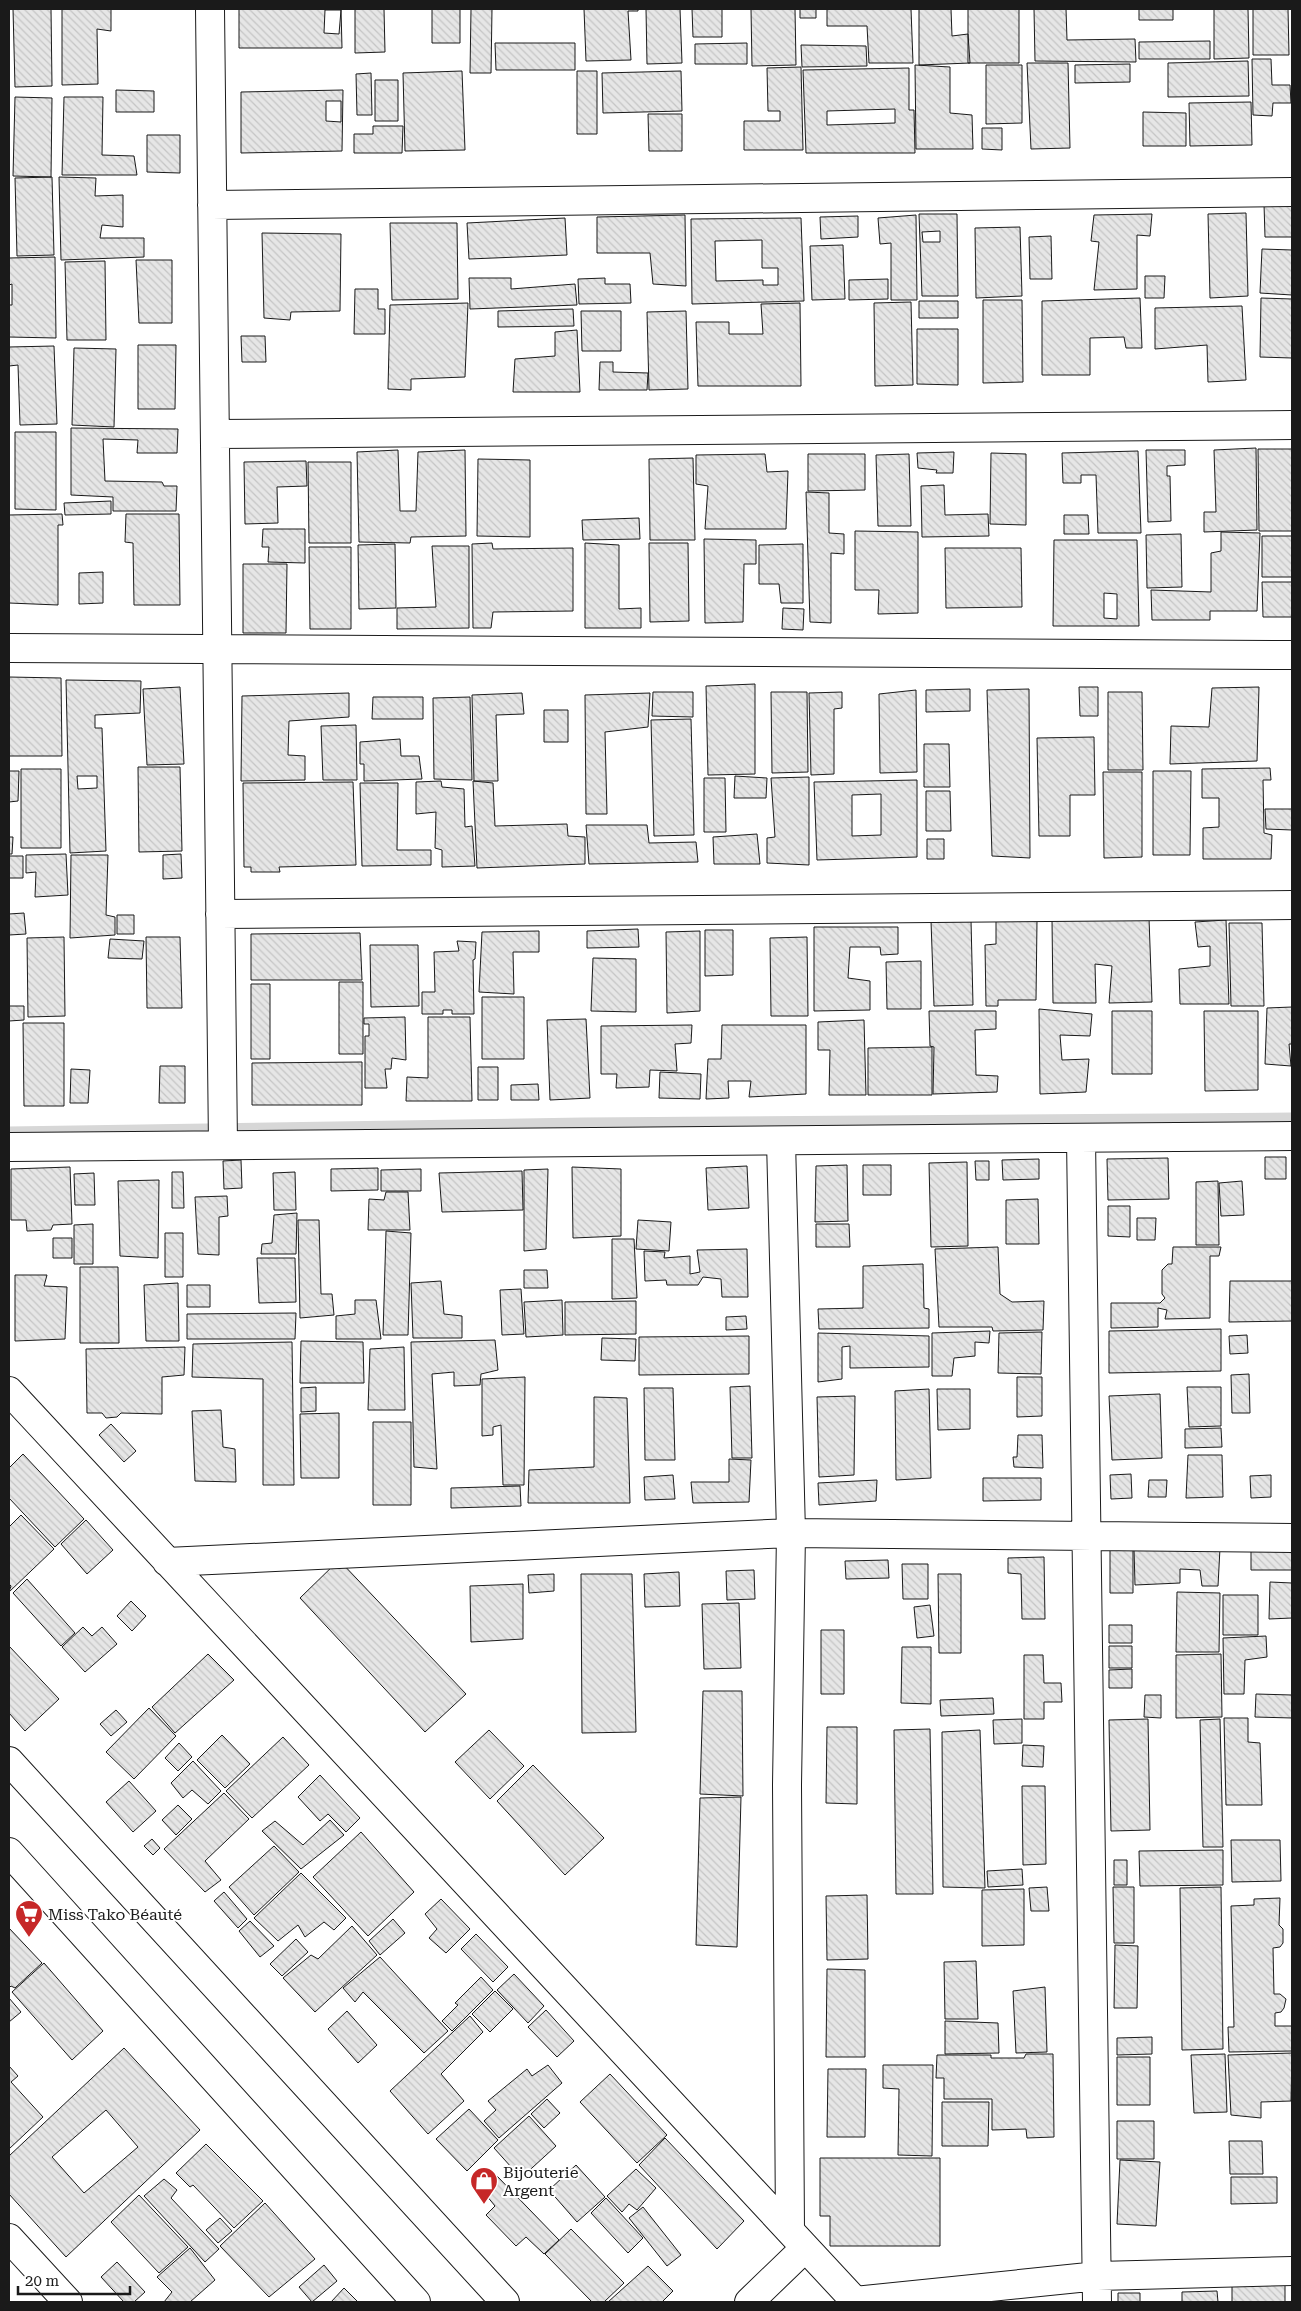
<svg xmlns="http://www.w3.org/2000/svg" width="1301" height="2311" font-family="'Roboto Serif',serif">
	<style>
		.lines { fill: none; stroke-linecap: round; stroke-linejoin: round }
		.stream { stroke: #d7d7d7; stroke-width: 11 }
		.building { fill: url(#building-back-hatch); stroke: #1a1a1a; fill-rule: evenodd }
		.street-casing { stroke: #1a1a1a; stroke-width: 30 }
		.primary-casing { stroke: #1a1a1a; stroke-width: 30 }
		.street { stroke: #fff; stroke-width: 28 }
		.primary { stroke: #fff; stroke-width: 28 }
		.labels { text-anchor: middle; dominant-baseline: central; stroke-width: 4; stroke-linejoin: round; paint-order: stroke }
		.poi-label { font-size: 16px; fill: #1a1a1a; stroke: #fff; text-anchor: start }
	</style>
	<defs>
		<pattern id="building-back-hatch" width="6" height="6" patternUnits="userSpaceOnUse" patternTransform="scale(1.25)"><rect width="6" height="6" fill="#e6e6e6"/><path d="M-1 5l2 2M0 0l6 6M5-1l2 2" fill="none" stroke="#c5c5c5"/></pattern>
	</defs>
	<rect width="100%" height="100%" fill="#fff"/>
	<g class="lines">
		<path class="stream" d="M9,1132L583,1123L1292,1118"/>
	</g>
	<path class="building" d="M13,9H51L52,86L15,87Z
		M62,9H111V31L97,29L98,84L62,85Z
		M239,9H341L342,48H239ZM325,10H341L339,34L324,33Z
		M355,9H384L385,52L355,53Z
		M432,9H460V43H432Z
		M471,9H492L491,73H470Z
		M584,9H638V11H628L631,60L586,61Z
		M646,9H680L682,63L647,64Z
		M692,9H722V37H693Z
		M751,9H795L796,65L752,66Z
		M800,9H816V18H800Z
		M827,9H911L913,63H869L867,26H827Z
		M919,9H951L952,36L968,34L970,63L919,65Z
		M968,9H1019V63H968Z
		M1034,9H1066L1067,40L1135,39L1136,62L1035,61Z
		M1139,9H1173V20H1139Z
		M1214,9H1248L1249,58L1214,59Z
		M1253,9H1288L1289,55H1253Z
		M1210,41V59H1139V42Z
		M495,43H575V70H496Z
		M747,43V64H695V44Z
		M801,45L866,46L867,66L802,67Z
		M1252,59H1271L1272,85H1290L1291,103H1273L1272,116L1253,115Z
		M1248,61L1249,96L1168,97V63Z
		M1027,63H1068L1070,148L1031,149Z
		M1130,64V82L1075,83V65Z
		M915,65L950,67V113L972,115L973,149H916Z
		M986,65H1022V123L986,124Z
		M801,67L803,150H744V121H780V111H768L767,68Z
		M909,68V110H914L915,153H806L803,70ZM895,109V123L827,125V111Z
		M462,71L465,150L405,151L403,73Z
		M577,71H597V134H577Z
		M681,71L682,111L603,113L602,73Z
		M371,73L372,115H357L356,74Z
		M375,80H398V121H375Z
		M116,90L154,91V112H116Z
		M343,90L342,151L241,153V92ZM326,101H341V122L326,121Z
		M15,97L52,98L51,177L13,176Z
		M64,97H103L102,155L134,156L137,175H62Z
		M1251,102L1252,145L1190,146L1189,103Z
		M1143,112L1186,113V146H1143Z
		M648,114H682V151H649Z
		M373,126H403L402,153H354V134H373Z
		M982,128H1002V150L982,149Z
		M147,135H180V173L147,172Z
		M52,177L54,255L17,256L15,178Z
		M59,177L96,178L95,196L123,195V227L102,225L100,238H144V257L61,260Z
		M1292,203V237H1265L1264,204Z
		M1246,213L1248,296L1210,298L1208,214Z
		M919,214H957L958,296H922ZM940,231V242H923L922,232Z
		M1152,214L1150,236L1137,235V289L1094,290L1099,242L1091,241L1094,215Z
		M685,215L686,286L653,284L650,253H597V217Z
		M916,215L917,300H891V243L880,244L878,218Z
		M858,216V237L821,239L820,217Z
		M565,218L567,255L469,259L467,223Z
		M801,218L804,301L692,304L691,219ZM762,240V268H778V285H763V280L716,281L715,241Z
		M390,223H457L458,299L392,300Z
		M1020,227L1022,296L976,298L975,228Z
		M262,233L341,234L340,311L291,312L290,320L264,318Z
		M1051,236L1052,279H1030L1029,237Z
		M843,245L845,299L812,300L810,246Z
		M1262,249L1292,250V295L1260,293Z
		M55,257L56,338L9,337V305H12V284L9,285V258Z
		M136,260H172V323H139Z
		M105,261L106,340H67L65,262Z
		M1145,276H1165L1164,298H1145Z
		M469,278H511V289L575,284L577,305L470,309Z
		M605,278V284H630L631,303L579,304L578,279Z
		M888,279V299L849,300V280Z
		M355,289H378V309H385V334H354Z
		M1140,298L1142,348H1126L1124,337L1090,338V375H1042V301Z
		M1261,298L1292,299V358L1260,357Z
		M983,300H1022L1023,382L983,383Z
		M919,301H958V318H919Z
		M911,302L913,385L875,386L874,303Z
		M468,303L465,377L411,379V390L388,389L390,305Z
		M800,303L801,386H698L696,322H729V334H763L761,304Z
		M1242,306L1246,380L1208,382L1207,345L1155,349V308Z
		M573,309L574,326L498,327V311Z
		M581,311H621V351H582Z
		M686,311L688,389L649,390L647,312Z
		M917,329H958V385L917,384Z
		M577,330L580,392H513L515,359L555,356V332Z
		M241,336H265L266,362H242Z
		M138,345H176L175,409H138Z
		M54,346L57,424L20,425L18,365L9,366V347Z
		M74,348L116,349L114,427L72,425Z
		M600,362H613V372L648,373L647,390H599Z
		M71,428L178,429L177,453H137L138,440L103,439L105,481L162,482L164,486H177L176,511H113V497L71,495Z
		M15,432H56V510L15,509Z
		M1256,448L1257,530L1204,532V512H1216L1214,450Z
		M1258,449H1292V531H1259Z
		M398,450L400,511H416L418,452L465,450L466,536L411,537L410,543L359,542L357,452Z
		M1146,450H1185V465L1167,466V476H1170L1171,521L1148,522Z
		M1138,451L1141,533H1098L1096,475H1081V483H1063L1062,453Z
		M954,452L953,473H936L937,470L918,468L917,453Z
		M991,453L1026,454V525L990,524Z
		M765,454L767,472L788,471L786,529H705L708,486L696,484V455Z
		M808,454H865V490L808,491Z
		M909,454L911,526H878L876,455Z
		M693,458L695,540H650L649,459Z
		M478,459L530,460V537L477,536Z
		M306,461L307,486L277,487L278,523L245,524L244,462Z
		M308,462H351V543H309Z
		M944,485L945,515L988,514L989,536L922,537L921,486Z
		M806,492L829,493V533L844,534V554L831,553V623L810,622Z
		M111,501V514L65,515L64,503Z
		M62,514L63,525H58V605L9,603V515Z
		M126,514H179L180,605H134L133,543L125,542Z
		M1064,515H1088L1089,534H1064Z
		M639,518L640,539L583,540L582,520Z
		M263,529H305V563L268,562L269,547H262Z
		M855,531L918,532V613L878,614L879,590H855Z
		M1221,532L1260,533L1257,611H1210V620H1152L1151,590L1211,592V553L1221,551Z
		M1181,534L1182,587L1147,588L1146,535Z
		M1262,536H1292V577H1262Z
		M704,539L756,540V564H744L743,622L705,623Z
		M1054,540H1137L1139,626H1053ZM1104,593L1117,594V619L1104,618Z
		M492,543L493,549L573,548V611L493,612L491,628H473L472,544Z
		M585,543L619,545V609L641,608V628H585Z
		M649,543H688L689,621L650,622Z
		M395,544L396,608L359,609L358,545Z
		M803,544V603H781L779,584H759V545Z
		M432,546H469V628L397,629V608L436,607Z
		M309,547H351V629H310Z
		M945,548H1021L1022,607L946,608Z
		M243,564H287L286,633H243Z
		M103,572V603L79,604V573Z
		M1262,582H1292V617H1263Z
		M783,608L804,609L803,630L782,629Z
		M9,677L61,678L62,756H9Z
		M66,680L141,681L140,713L95,715V728H102L106,851L70,853ZM77,776H97V788L78,789Z
		M755,684V774L708,775L706,686Z
		M180,687L184,764L147,765L143,689Z
		M1079,687H1098V716H1080Z
		M1259,687L1257,761L1170,764L1171,726L1209,727L1212,688Z
		M970,689V711L926,712V690Z
		M1029,689L1030,858L992,856L987,690Z
		M916,690L917,772L880,773L879,694Z
		M653,692H693V717L652,716Z
		M771,692H807L808,772L772,773Z
		M842,692V708L834,709V774L811,775L809,693Z
		M1108,692H1142L1143,770H1108Z
		M349,693V717L289,721L288,755L305,756V780L241,781L242,696Z
		M522,693L524,714L496,715L498,781H474L472,695Z
		M650,693L648,727L605,732L607,814H586L585,695Z
		M373,697H423V719H372Z
		M470,697L472,780L434,779L433,698Z
		M544,710H568V742H544Z
		M691,719L694,835L654,836L651,720Z
		M356,725L357,780H323L321,726Z
		M1094,737L1095,795H1070V836H1039L1037,738Z
		M400,739L401,756H419L422,779L364,781V764H360V742Z
		M924,744H949L950,787H924Z
		M138,767H180L182,851L139,852Z
		M1270,768L1271,780H1263L1264,833L1272,835L1271,859H1203V828L1219,827V798H1202V769Z
		M21,769H61V848H21Z
		M9,771H19L18,801L9,802Z
		M1153,771H1191L1190,855H1153Z
		M1103,772H1142V857L1104,858Z
		M735,776L767,778L766,798H734Z
		M809,777V865L767,863V838L775,837L771,778Z
		M704,778H725L726,832H704Z
		M917,780V857L817,860L814,782ZM881,794V835L852,836V795Z
		M441,781L442,787L464,789L465,827L472,826L475,866L442,867V850L435,848L436,812L416,814V782Z
		M473,781L493,783L495,826L567,824L568,836L585,837V864L477,868Z
		M353,782L356,865L279,867L280,872H251V867H244L243,783Z
		M360,783H398L397,850H431V865L362,866Z
		M926,791H950L951,831H926Z
		M1265,809H1292V830L1266,829Z
		M586,825H647L649,843L696,842L698,862L589,864Z
		M757,834L760,864H714L713,837Z
		M9,837H13L12,854H9Z
		M927,839H944V859H927Z
		M66,854L68,895L35,897L36,872L26,873V855Z
		M181,854L182,878L163,879V855Z
		M71,855H108L106,915L115,917V935L70,938Z
		M9,856H23V878H9Z
		M24,913L26,934L9,935V914Z
		M117,915H134V934H117Z
		M1149,918L1152,1002L1109,1003L1112,966L1095,964L1096,1003H1053L1052,920Z
		M971,920L973,1005L934,1006L931,921Z
		M1226,920L1229,1004H1180L1179,969L1210,966V946L1198,947L1195,922Z
		M996,921H1037L1036,1000H998V1006H986L985,945L996,944Z
		M1229,923H1262L1264,1006H1231Z
		M814,927H898V954L881,955L880,947H850L848,978L870,981V1010L814,1011Z
		M638,929L639,947L587,948V931Z
		M705,930H733V975L705,976Z
		M539,931V952H513L514,994L479,992L482,932Z
		M700,931V1011L667,1013L666,932Z
		M360,933L362,980H251V934Z
		M64,937L65,1016L28,1017L27,938Z
		M146,937H180L182,1008H147Z
		M807,937L808,1016H771L770,938Z
		M110,939L144,941L142,959L108,958Z
		M457,941L476,942L475,959L473,960L474,1014H452V1010H443V1014H422V992H435L434,952L459,951Z
		M370,945H418L419,1006L371,1007Z
		M593,958L636,959V1012L591,1011Z
		M921,961V1009H887L886,962Z
		M339,982H363V1054H339Z
		M251,984H270V1059H251Z
		M482,997H524V1059H482Z
		M9,1006H24V1020L9,1021Z
		M1292,1007V1044H1289L1291,1066L1265,1064L1267,1008Z
		M1039,1009L1092,1014L1090,1036L1060,1035L1062,1060L1089,1059L1086,1092L1040,1094Z
		M929,1011H996V1029L975,1030L976,1075L998,1076L997,1092L933,1094L934,1047L930,1046Z
		M1112,1011H1152V1074H1112Z
		M1204,1011H1258V1090L1205,1091Z
		M405,1017L406,1060L392,1058L391,1069H385L387,1088H365V1036H369V1024H364V1018Z
		M428,1017H470L472,1101H406L407,1077L428,1078Z
		M586,1019L590,1098L550,1100L547,1020Z
		M864,1020L866,1095H829L830,1050H818V1022Z
		M23,1023H64V1106H24Z
		M692,1025L691,1043L675,1044L677,1071L650,1070L649,1087L616,1088L617,1074H601V1026Z
		M722,1025H806V1094L749,1097L751,1081H728L729,1098L706,1099L708,1059H721Z
		M932,1047V1095H868V1048Z
		M362,1062V1105H252V1063Z
		M160,1066H185V1103H159Z
		M478,1067H498V1100H478Z
		M71,1069L90,1070L88,1103H70Z
		M660,1072L701,1074L700,1099L659,1098Z
		M538,1084L539,1100H511V1085Z
		M1265,1157H1286V1179H1265Z
		M1168,1158L1169,1199L1108,1200L1107,1159Z
		M1039,1159V1179L1003,1180L1002,1160Z
		M241,1160L242,1188L224,1189L223,1161Z
		M975,1161H989V1180H976Z
		M967,1162L968,1246L931,1247L929,1163Z
		M847,1165L848,1221L815,1222L816,1166Z
		M863,1165H891V1195H863Z
		M747,1166L749,1208L708,1210L706,1168Z
		M70,1167L72,1224L53,1225L51,1230L27,1231L26,1220H11V1169Z
		M572,1167L621,1169V1236L573,1238Z
		M378,1168V1190L331,1191V1169Z
		M421,1169V1191H381V1170Z
		M548,1169L546,1249L524,1251V1170Z
		M522,1171L523,1210L442,1212L439,1173Z
		M172,1172H183L184,1208H172Z
		M295,1172L296,1210H274L273,1173Z
		M94,1173L95,1205H75L74,1174Z
		M159,1180L158,1258L120,1256L118,1181Z
		M1218,1181L1219,1245H1196V1182Z
		M1242,1181L1244,1215L1221,1216L1219,1183Z
		M386,1192H408L410,1230H368L369,1199L384,1200Z
		M227,1196L228,1216L219,1217V1255L198,1254L195,1197Z
		M1038,1199L1039,1244H1006V1200Z
		M1108,1206H1130V1237L1108,1236Z
		M297,1213L296,1254H261L262,1244L272,1243L274,1215Z
		M1137,1218H1156L1155,1240H1137Z
		M298,1220H319L321,1294H332L334,1315L300,1318Z
		M638,1220L671,1222L669,1251L636,1249Z
		M93,1224V1264H74V1225Z
		M816,1224H849L850,1247H816Z
		M386,1231L411,1233L408,1335H383Z
		M165,1233H183V1277H165Z
		M53,1238H72V1258H53Z
		M612,1239H634L637,1298L612,1299Z
		M998,1247L1000,1294L1012,1302L1044,1301L1043,1330L993,1331L992,1327H939L935,1249Z
		M1173,1247H1221L1219,1256H1210V1318L1165,1319L1167,1310L1158,1308V1327L1111,1328V1303H1160L1165,1298L1162,1294V1270L1168,1264H1172Z
		M747,1249L748,1297H722L721,1279L703,1277L698,1285H667L666,1280L645,1281L644,1251L665,1252L664,1258L690,1256V1274L700,1272L697,1250Z
		M257,1258H295L296,1302L259,1303Z
		M923,1264L924,1308L929,1309V1328L819,1329L818,1309L863,1308V1266Z
		M80,1267H118L119,1343H80Z
		M524,1270H547L548,1288H524Z
		M15,1275H47L44,1286L67,1287L65,1339L15,1341Z
		M441,1281L444,1314L462,1316V1338H413L411,1283Z
		M1230,1281H1292V1321L1229,1322Z
		M178,1283L179,1341H146L144,1285Z
		M187,1285H210V1307H187Z
		M521,1289L524,1334L502,1335L500,1290Z
		M355,1300H376L381,1339H336V1316L355,1314Z
		M562,1300L563,1335L526,1337L524,1302Z
		M636,1301V1334L565,1335V1302Z
		M296,1313L295,1339H187V1314Z
		M746,1316L747,1329L726,1330V1317Z
		M1221,1329V1371L1109,1373V1331Z
		M990,1331L989,1343L975,1342V1356L954,1358L952,1376H932V1333Z
		M1042,1332L1041,1374L998,1373L999,1333Z
		M818,1333L929,1336V1367L850,1368V1346L842,1347V1379L818,1382Z
		M1247,1335L1248,1353L1230,1354L1229,1336Z
		M749,1336V1374L639,1375V1337Z
		M602,1338L636,1339L635,1361L601,1360Z
		M495,1340L498,1370L481,1374L480,1385L454,1386V1372L432,1374L437,1469L414,1467L411,1342Z
		M301,1341L363,1342L364,1383H300Z
		M292,1342L294,1485H263V1379L192,1377L193,1344Z
		M185,1347L184,1375L162,1377V1414L121,1413L117,1417L106,1418L102,1413H87L86,1349Z
		M404,1347L405,1410H368L370,1349Z
		M1249,1374L1250,1413H1232L1231,1375Z
		M525,1377L524,1485H503L501,1425L493,1427V1435L482,1436V1379Z
		M1017,1377H1042V1416L1017,1417Z
		M750,1386L752,1458H732L730,1387Z
		M316,1387V1411L301,1412V1388Z
		M1187,1387H1221V1426L1189,1427Z
		M644,1388H673L675,1460H645Z
		M929,1389L931,1478L896,1480L895,1391Z
		M937,1389H970V1429L938,1430Z
		M1160,1394L1162,1458L1112,1460L1109,1396Z
		M855,1396L854,1475L819,1477L817,1397Z
		M594,1397L627,1398L630,1503H528L529,1470L594,1467Z
		M221,1410L223,1447L235,1449L236,1482L195,1481L192,1411Z
		M339,1413V1478H301L300,1414Z
		M373,1422H411V1505H373Z
		M111,1424L136,1451L124,1462L99,1435Z
		M1221,1428L1222,1447L1185,1448V1429Z
		M1018,1435H1042L1043,1468L1014,1467L1013,1457H1017Z
		M23,1454L84,1519L55,1547L9,1498V1468Z
		M1188,1455H1222L1223,1497L1186,1498Z
		M729,1459L751,1460L749,1502L693,1503L691,1482H729Z
		M1131,1474L1132,1498L1111,1499L1110,1475Z
		M673,1475L675,1499L645,1500L644,1477Z
		M1271,1475V1497L1251,1498L1250,1476Z
		M983,1478H1041V1500L983,1501Z
		M877,1480L876,1501L819,1505L818,1483Z
		M1149,1480H1167L1166,1497H1148Z
		M520,1486L521,1506L451,1508V1488Z
		M21,1515L54,1549L9,1592L11,1586L9,1584V1527Z
		M86,1520L113,1550L87,1574L61,1544Z
		M1220,1548L1218,1586H1202L1200,1570L1180,1569V1583L1135,1585L1134,1549Z
		M1251,1549H1292V1570H1251Z
		M1110,1550H1133V1593H1110Z
		M1044,1557L1045,1619H1022L1021,1574L1008,1573V1558Z
		M339,1560L466,1694L425,1732L300,1598Z
		M888,1560L889,1578L846,1579L845,1561Z
		M902,1564H928V1599H903Z
		M754,1570L755,1599L727,1600L726,1571Z
		M679,1572L680,1606L645,1607L644,1574Z
		M554,1574V1591L529,1593L528,1575Z
		M581,1574H632L636,1732L582,1733Z
		M938,1574H961V1653H939Z
		M27,1579L75,1633L61,1646L13,1593Z
		M1270,1582L1292,1583V1618L1269,1619Z
		M523,1584V1639L471,1642L470,1586Z
		M1177,1592L1220,1593L1219,1652H1176Z
		M1223,1595H1258V1635H1223Z
		M131,1601L146,1616L132,1631L117,1616Z
		M739,1603L741,1668L704,1669L702,1604Z
		M930,1605L934,1636L917,1638L914,1607Z
		M1109,1625H1132V1643H1109Z
		M83,1627L92,1636L102,1627L117,1644L85,1672L62,1647Z
		M821,1630H844V1694H821Z
		M1266,1636L1267,1657L1245,1660L1244,1694H1224L1223,1638Z
		M9,1646L59,1699L25,1731L9,1713Z
		M1109,1646H1132V1668H1109Z
		M902,1647H931V1704L901,1703Z
		M208,1654L234,1680L175,1733L152,1707Z
		M1221,1654L1222,1717L1176,1718V1655Z
		M1024,1655H1043L1044,1683H1061L1062,1702H1044V1719H1024Z
		M1132,1669V1688H1109V1670Z
		M703,1691H742L743,1796L700,1794Z
		M1256,1694L1292,1695V1718L1255,1717Z
		M1145,1695H1161V1718L1144,1717Z
		M993,1698L994,1714L941,1716L940,1700Z
		M149,1708L176,1736L134,1779L106,1752Z
		M116,1710L127,1722L111,1736L100,1724Z
		M1224,1718H1248V1742L1260,1743L1262,1805H1226Z
		M1022,1719V1743L994,1744L993,1720Z
		M1148,1719L1150,1830L1111,1831L1109,1720Z
		M1220,1719L1223,1847H1203L1200,1720Z
		M827,1727H857V1804L826,1803Z
		M930,1729L933,1894H896L894,1730Z
		M489,1730L524,1766L490,1799L455,1762Z
		M980,1730L985,1888L943,1887L942,1732Z
		M222,1735L250,1764L225,1788L197,1760Z
		M283,1737L309,1765L252,1818L226,1791Z
		M179,1743L192,1757L178,1771L165,1758Z
		M1023,1745L1044,1746L1043,1767L1022,1766Z
		M193,1761L221,1791L208,1804L192,1790L183,1798L171,1783Z
		M533,1765L604,1838L565,1875L497,1801Z
		M320,1775L360,1818L346,1832L328,1814L320,1821L298,1797Z
		M129,1781L156,1811L133,1832L106,1802Z
		M1022,1786H1045L1046,1864L1023,1865Z
		M224,1793L249,1819L205,1861L221,1880L205,1892L164,1849Z
		M741,1797L737,1947L696,1945L700,1798Z
		M178,1805L192,1819L176,1835L162,1820Z
		M330,1820L344,1835L301,1869L262,1831L275,1821L303,1845Z
		M361,1832L414,1892L368,1936L313,1877Z
		M152,1839L160,1848L153,1855L144,1846Z
		M1231,1840H1280L1281,1881L1232,1882Z
		M274,1846L299,1872L254,1915L229,1887Z
		M1223,1850V1885L1140,1886L1139,1851Z
		M1114,1860H1127V1885H1114Z
		M1022,1869L1023,1885L988,1887L987,1871Z
		M301,1873L346,1918L334,1930L324,1922L305,1937L298,1925L278,1941L254,1918Z
		M1047,1887L1049,1911H1031L1029,1888Z
		M1113,1887H1134V1943H1114Z
		M1221,1887L1223,2049L1182,2050L1180,1888Z
		M1024,1889V1945L982,1946V1890Z
		M224,1892L247,1919L238,1928L214,1901Z
		M867,1895L868,1959L827,1960L826,1896Z
		M1280,1898L1279,1925L1283,1929V1943L1280,1947L1273,1948L1274,1994H1280L1286,1999L1284,2008L1281,2012L1275,2013V2026H1292V2051L1229,2052L1228,2027H1234L1231,1906L1254,1905V1899Z
		M441,1899L470,1929L446,1953L429,1938L437,1929L425,1914Z
		M393,1919L405,1933L380,1955L369,1941Z
		M250,1921L274,1946L260,1957L239,1931Z
		M352,1926L377,1955L315,2012L283,1978L311,1955L318,1959Z
		M9,1928L42,1963L15,1988L11,1986L9,1988Z
		M476,1934L508,1967L493,1982L461,1949Z
		M296,1939L308,1952L282,1976L270,1964Z
		M1115,1945L1138,1946L1137,2008H1114Z
		M380,1957L448,2031L424,2053L363,1992L355,2002L343,1988Z
		M976,1961L978,2019H945L944,1962Z
		M44,1963L103,2031L72,2060L12,1992Z
		M827,1969L865,1970V2057H826Z
		M514,1974L544,2006L528,2023L497,1990Z
		M481,1977L493,1990L452,2031L442,2021L458,2005L455,2003Z
		M1045,1987L1047,2052L1016,2053L1013,1991Z
		M495,1991L513,2009L490,2032L472,2014Z
		M9,1998L21,2012L9,2022Z
		M546,2010L574,2041L557,2057L528,2027Z
		M347,2011L377,2045L358,2063L328,2029Z
		M470,2016L483,2032L441,2074L464,2101L428,2134L390,2091Z
		M945,2021L998,2023L999,2053L945,2054Z
		M1152,2037V2054L1117,2055V2038Z
		M124,2048L200,2130L66,2257L9,2194V2156ZM106,2110L138,2147L84,2193L52,2157Z
		M1292,2053L1291,2101L1261,2102V2118L1231,2115L1228,2055Z
		M1026,2054H1053L1054,2137L1027,2138L1026,2129L992,2130V2099H944V2078H936L937,2055H991V2058H1024Z
		M1225,2054L1227,2112L1194,2113L1191,2055Z
		M1117,2057H1150V2105H1117Z
		M548,2065L562,2083L499,2138L484,2121L496,2110L488,2101L527,2069L532,2076Z
		M883,2065H933L932,2156L898,2155L899,2089L883,2088Z
		M9,2066L18,2076L11,2082L43,2117L9,2149Z
		M828,2069H866L865,2137H827Z
		M610,2074L667,2135L637,2163L580,2102Z
		M547,2099L560,2113L544,2128L531,2114Z
		M942,2102H989L988,2146H942Z
		M469,2109L498,2140L467,2171L436,2139Z
		M529,2116L556,2146L521,2178L494,2148Z
		M1117,2121H1154V2159H1117Z
		M665,2138L744,2221L717,2249L639,2165Z
		M1229,2141H1262L1263,2174H1230Z
		M206,2144L263,2201L234,2228L193,2185L190,2187L176,2173Z
		M820,2158H940V2246H830V2216H820Z
		M1120,2160L1160,2162L1156,2226L1117,2224Z
		M576,2165L605,2197L577,2222L549,2190Z
		M636,2169L656,2188L637,2210L629,2204L622,2212L607,2196Z
		M497,2176L559,2240L544,2254L526,2237L516,2246L486,2215L495,2206L482,2190Z
		M1231,2177H1277V2203L1231,2204Z
		M164,2179L177,2190L171,2198L219,2249L205,2262L144,2196Z
		M139,2195L188,2247L159,2273L111,2222Z
		M606,2198L643,2238L628,2253L591,2213Z
		M265,2203L315,2259L269,2297L220,2246Z
		M643,2207L681,2255L667,2266L629,2218Z
		M220,2218L232,2231L218,2243L206,2230Z
		M571,2229L624,2283L604,2302H592L545,2254Z
		M190,2248L215,2280L190,2302H164L172,2292L157,2277Z
		M117,2262L145,2292L134,2302H124L101,2277Z
		M324,2265L337,2281L312,2302L299,2287Z
		M648,2266L673,2291L662,2302H608Z
		M1232,2285H1285V2302H1232Z
		M344,2288L358,2302H331Z
		M1217,2291L1218,2302H1182V2292Z
		M1118,2293H1140V2302H1118Z"/>
	<g class="lines">
		<defs>
			<path id="street" d="M210,9L223,1145
				M212,205L1292,192
				M215,434L1292,425
				M9,648L1292,655
				M220,914L1292,905
				M1081,1138L1097,2302
				M781,1141L791,1533L787,1785L790,2230
				M9,1147L1292,1136
				M9,1391L856,2302
				M167,1562L791,1533L1292,1538
				M9,2238L68,2302
				M855,2301L1098,2276L1292,2271
				M749,2302L805,2248"/>
			<path id="primary" d="M9,1761L505,2302
				M9,1852L416,2302"/>
		</defs>
		<use href="#street" class="street-casing"/>
		<use href="#primary" class="primary-casing"/>
		<use href="#street" class="street"/>
		<use href="#primary" class="primary"/>
	</g>
	<defs>
		<symbol id="supermarket-pin" viewBox="-11 -11 22 30"><path d="M0 17L-7.5 6A9.5 9.5 0 1 1 7.5 6Z" fill="#c62828" stroke="#fff"/><path d="M-6-5.5h2.5l.6 2H6L4.5 2H-2.5L-4.4-4H-6ZM-1.5 3.2a1.3 1.3 0 1 0 .1 0ZM3 3.2a1.3 1.3 0 1 0 .1 0Z" fill="#fff"/></symbol>
		<symbol id="shop-pin" viewBox="-11 -11 22 30"><path d="M0 17L-7.5 6A9.5 9.5 0 1 1 7.5 6Z" fill="#c62828" stroke="#fff"/><path d="M-5-2.5h2.3a2.7 3.5 0 0 1 5.4 0H5L5.5 6h-11ZM-1.5-2.5h3a1.5 2.3 0 0 0-3 0Z" fill="#fff"/></symbol>
	</defs>
	<g fill-rule="evenodd">
		<use href="#supermarket-pin" x="13" y="1898" width="32" height="43"/>
		<use href="#shop-pin" x="468" y="2165" width="32" height="43"/>
	</g>
	<g class="labels">
		<g class="poi-label">
			<text x="48" y="1914">Miss Tako Béauté</text>
			<text x="503" y="2172">Bijouterie<tspan x="503" dy="18">Argent</tspan></text>
		</g>
	</g>
	<rect width="1301" height="2311" fill="none" stroke="#1a1a1a" stroke-width="20"/>
	<path d="M18 2286v8h112v-8" fill="none" stroke="#1a1a1a" stroke-width="2.5"/>
	<text x="25" y="2286" font-size="15" fill="#1a1a1a" stroke="#ffffff" stroke-width="4" paint-order="stroke">20 m</text>
</svg>
